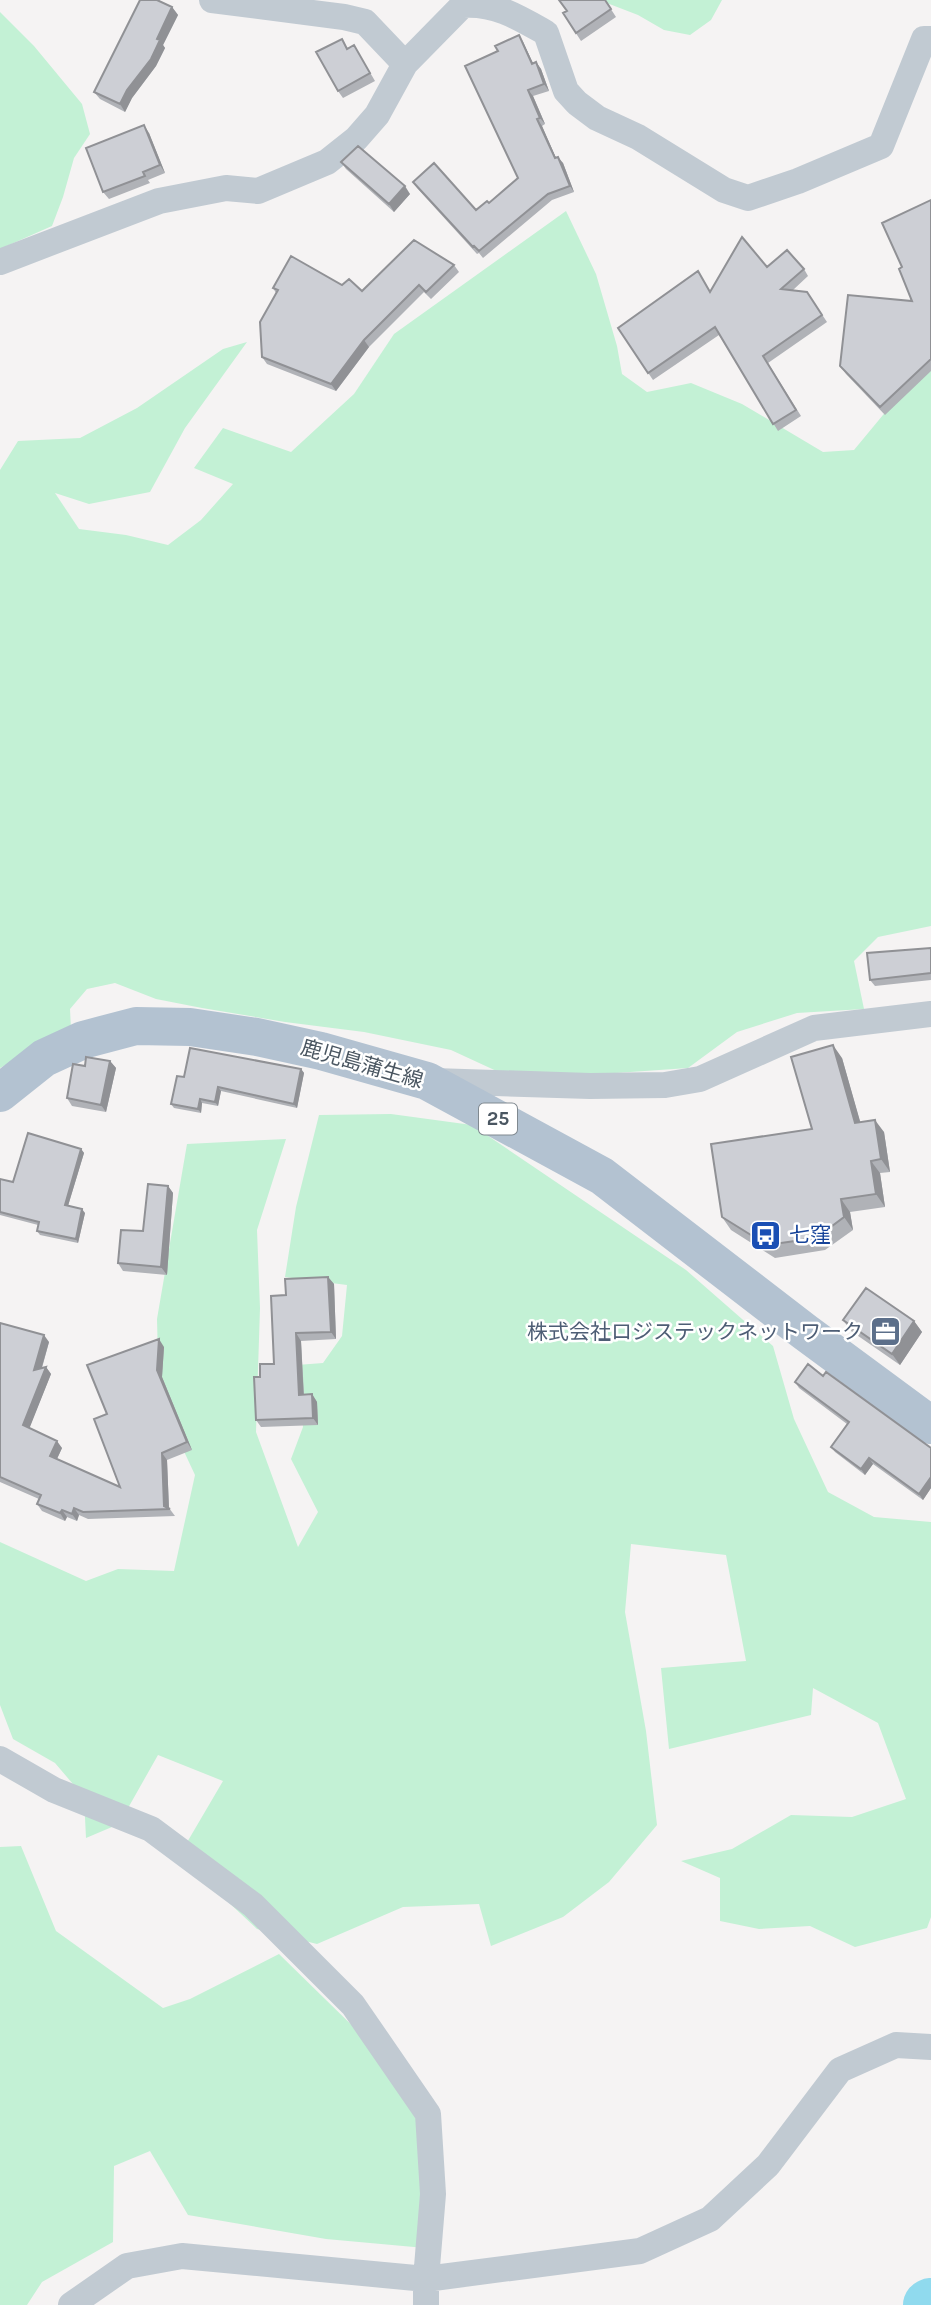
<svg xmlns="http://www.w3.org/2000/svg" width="931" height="2305" font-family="Karla,'Noto Sans JP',sans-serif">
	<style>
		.green { fill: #c3f1d5 }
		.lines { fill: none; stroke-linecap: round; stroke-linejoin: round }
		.river { stroke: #90daee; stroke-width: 52 }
		.street { stroke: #c1cad2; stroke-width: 26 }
		.primary { stroke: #b3c2d1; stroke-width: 38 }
		.wall { fill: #b0b2b7 }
		.shaded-wall { fill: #909195 }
		.building { fill: #cdcfd5; stroke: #909195; stroke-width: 2 }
		.labels { text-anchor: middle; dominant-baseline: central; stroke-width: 5; stroke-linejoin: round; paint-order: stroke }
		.shield { fill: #fff; stroke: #808990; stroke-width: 2 }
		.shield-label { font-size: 19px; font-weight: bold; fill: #4a5661 }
		.street-label { font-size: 21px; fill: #4a5661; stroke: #fff }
		.transit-label { font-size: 21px; fill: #164399; stroke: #fff; text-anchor: start }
		.service-label { font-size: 21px; fill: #4e5e75; stroke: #fff; text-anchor: end }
	</style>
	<rect width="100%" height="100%" fill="#f5f3f3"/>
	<path class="green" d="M599,0H722L711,20L690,35L664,30L638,15Z
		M0,12L34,46L82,104L90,134L74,158L63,197L52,226L0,249Z
		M566,211L596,274L617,346L622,374L647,392L691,383L742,404L823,452L854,450L902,392L931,364V926L878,937L854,961L864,1009L797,1013L737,1032L688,1068L587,1075L503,1074L451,1050L364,1032L285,1022L202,1008L156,999L115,983L87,989L70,1009L71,1029L0,1068V470L18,441L80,438L137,408L223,349L247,342L185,428L150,492L89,504L55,493L79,529L126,535L168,545L201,520L233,484L194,468L223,428L291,452L354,394L394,334Z
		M391,1114L472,1125L686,1270L773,1346L794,1419L828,1492L874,1517L931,1522V1917L927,1928L855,1947L810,1926L759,1929L720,1921V1878L681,1861L732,1849L791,1815L852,1817L906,1799L878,1723L813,1688L811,1715L669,1749L661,1668L746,1661L726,1555L631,1544L625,1612L646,1731L657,1825L609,1882L563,1917L491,1946L479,1904L403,1907L317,1944L257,1929L179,1856L223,1781L158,1755L119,1824L86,1838L84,1797L55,1763L13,1739L0,1705V1542L86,1581L118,1569L174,1571L195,1475L159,1398L157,1319L187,1144L286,1139L257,1230L260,1308L256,1432L298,1547L318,1512L291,1459L303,1427L297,1365L323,1363L342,1336L347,1285L285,1277L296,1207L319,1115Z
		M21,1846L56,1931L163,2008L190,1999L279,1954L369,2042L413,2111L442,2167L436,2249L326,2239L188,2215L150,2151L114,2166L113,2242L42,2282L27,2305H0V1847Z"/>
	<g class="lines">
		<path class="river" d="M929,2305L931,2304"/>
		<path class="street" d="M405,64L463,5C496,3 518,17 546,33L566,91L577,103L597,118L638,137L724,190L748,198L798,181L881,146L924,39H931
			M0,262L159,201L226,188L258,191L327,162L356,139L377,115L405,64L365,22L344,17L212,0
			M434,1081L590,1086L665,1085L700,1079L814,1028L931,1014
			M0,1759L54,1790L151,1829L253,1905L353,2005L428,2114L433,2194L426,2279V2305
			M71,2305L127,2266L182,2256L426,2279L640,2251L710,2219L768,2165L840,2070L896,2045L931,2047"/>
		<path class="primary" d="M0,1093L44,1058L83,1040L136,1026L190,1027L257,1037L321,1051L427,1081L602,1176L805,1332L931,1425"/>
	</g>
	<path class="wall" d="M605,0L616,17L581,41L563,13L567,11Z
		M172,7L178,15L163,45L165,48L156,66L132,98L125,112L100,99L94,92Z
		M519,35L523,42L533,63L536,62L541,69L549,91L533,96L545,124L542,126L556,158L563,163L574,192L552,200L483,258L479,253L477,254L417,188L413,182L476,210L489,203L518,178L498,51Z
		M354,45L375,81L343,98L338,91L348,48Z
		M149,133L165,173L148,180L150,183L109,199L103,192Z
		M341,162L410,194L394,212L346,169Z
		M931,200V371L885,415L846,374L840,366L912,301L902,267Z
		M454,265L459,272L431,299L424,292L369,347L336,391L267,364L262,357L276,293L273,288L342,285L362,291Z
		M767,267L804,269L808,276L793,290L807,292L827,322L768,363L801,416L778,431L719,335L653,380L618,328L698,271L710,291Z
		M931,948V980L875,986L870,980Z
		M842,1058L860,1122L884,1132L890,1172L880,1173L885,1207L850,1212L853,1230L825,1250L775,1258L731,1230L722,1217L812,1129Z
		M110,1061L116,1068L106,1112L72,1106L67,1098L85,1066Z
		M301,1069L304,1073L297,1108L221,1091L218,1106L202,1103L201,1113L174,1108L171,1104L184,1077Z
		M81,1149L84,1153L68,1206L85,1213L78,1243L40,1235L37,1231L38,1225L0,1215V1179L13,1182Z
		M168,1186L173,1193L167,1275L123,1271L118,1263L143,1231Z
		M328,1277L334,1284L336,1339L301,1341L304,1394H312L317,1402L318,1425L261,1427L256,1420L260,1377L274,1364L286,1295Z
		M843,1320L914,1321L922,1332L900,1365L851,1331Z
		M0,1323L49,1342L42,1368L46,1367L51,1374L29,1428L62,1448L57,1459L120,1487L107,1414L164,1347L162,1377L192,1450L167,1460L169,1508L175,1516L88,1519L79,1515L77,1521L67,1517L65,1521L42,1511L37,1504L39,1499L0,1482Z
		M823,1376L931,1448V1488L923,1500L873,1464L865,1475L835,1452L831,1447L847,1424L799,1388L795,1382Z"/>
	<path class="shaded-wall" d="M172,7L178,15L163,45L165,48L156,66L132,98L125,112L120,104L127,90L157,39Z
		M519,35L523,42L536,70L532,64Z
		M536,62L541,69L549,91L544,84Z
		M528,90L533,96L545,124L540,118Z
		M537,119L542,126L559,165L555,158Z
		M144,125L149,133L165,173L160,165Z
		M558,157L563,163L574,192L570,186Z
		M405,186L410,194L394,212L389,204Z
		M364,340L369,347L336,391L331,384Z
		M833,1045L842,1058L864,1135L855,1123Z
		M110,1061L116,1068L106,1112L101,1105Z
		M301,1069L304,1073L297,1108L294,1104Z
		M218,1087L221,1091L218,1106L215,1102Z
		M200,1099L202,1103L201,1113L198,1109Z
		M875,1120L884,1132L890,1172L881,1159Z
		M81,1149L84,1153L67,1209L65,1205Z
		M871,1161L880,1173L885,1207L876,1194Z
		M168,1186L173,1193L167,1275L161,1267Z
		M841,1199L850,1212L853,1230L844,1217Z
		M82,1209L85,1213L78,1243L76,1239Z
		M328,1277L334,1284L336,1339L331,1332Z
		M914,1321L922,1332L900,1365L892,1354Z
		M296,1333L301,1341L304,1402L299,1395Z
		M44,1335L49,1342L39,1377L34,1370Z
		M159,1339L164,1347L162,1377L192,1450L187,1442L157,1370Z
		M46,1367L51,1374L28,1432L23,1425Z
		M312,1394L317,1402L318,1425L313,1418Z
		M57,1441L62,1448L55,1463L50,1456Z
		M162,1453L167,1460L169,1509L164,1506Z
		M869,1458L873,1464L865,1475L861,1469Z
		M931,1477V1488L923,1500L919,1494Z
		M74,1508L79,1515L77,1521L72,1514Z
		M62,1510L67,1517L65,1521L60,1513Z"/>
	<path class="building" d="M140,0H157L172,7L157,39L160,40L151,59L127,90L120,104L94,92Z
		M559,0H605L611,9L576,33L563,13L567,11Z
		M519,35L532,64L536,62L544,84L528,90L540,118L537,119L555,158L558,157L570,186L548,194L479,251L474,246L473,247L413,182L434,163L476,210L487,201L489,203L518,178L465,66L498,51L495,46Z
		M342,39L347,49L354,45L370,73L338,91L316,52Z
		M144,125L160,165L143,172L145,176L103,192L86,148Z
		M358,146L405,186L389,204L341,162Z
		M931,200V359L880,407L840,366L848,295L912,301L899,269L902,267L882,223Z
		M742,237L767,267L787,250L804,269L781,289L807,292L822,315L763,356L796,410L773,424L715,327L648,373L618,328L698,271L710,292Z
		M414,240L454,265L426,292L419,285L364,340L331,384L262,357L260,322L278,290L273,288L291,256L342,285L349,279L362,291Z
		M931,948V973L870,980L867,953Z
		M833,1045L855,1123L875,1120L881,1159L871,1161L876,1194L841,1199L844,1217L816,1238L767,1245L722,1217L711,1144L812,1129L791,1057Z
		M190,1048L301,1069L294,1104L218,1087L215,1102L200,1099L198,1109L171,1104L177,1076L184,1077Z
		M86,1057L110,1061L101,1105L67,1098L73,1064L85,1066Z
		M28,1133L81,1149L65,1205L82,1209L76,1239L37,1231L39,1222L0,1212V1179L13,1182Z
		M148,1184L168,1186L161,1267L118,1263L121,1230L143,1231Z
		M328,1277L331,1332L296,1333L299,1395L312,1394L313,1418L256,1420L254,1377H260V1364H274L271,1296L286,1295L285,1279Z
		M866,1288L914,1321L892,1354L843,1320Z
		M0,1323L44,1335L34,1370L46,1367L23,1425L57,1441L50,1456L120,1487L94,1419L107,1414L87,1365L159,1339L157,1370L187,1442L162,1453L164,1506L170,1509L83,1512L74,1508L72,1514L62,1510L60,1513L37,1504L41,1495L0,1477Z
		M808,1364L823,1376L826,1372L931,1448V1477L919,1494L869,1458L861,1469L831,1447L849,1422L795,1382Z"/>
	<defs>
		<symbol id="bus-square" viewBox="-11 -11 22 22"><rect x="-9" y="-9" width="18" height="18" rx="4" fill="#1a4fb4" stroke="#fff"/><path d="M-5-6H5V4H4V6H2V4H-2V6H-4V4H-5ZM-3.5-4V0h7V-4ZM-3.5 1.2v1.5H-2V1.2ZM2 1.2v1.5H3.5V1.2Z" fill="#fff"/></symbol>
		<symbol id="office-square" viewBox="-11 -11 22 22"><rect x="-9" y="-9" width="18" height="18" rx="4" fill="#5c6f8a" stroke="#fff"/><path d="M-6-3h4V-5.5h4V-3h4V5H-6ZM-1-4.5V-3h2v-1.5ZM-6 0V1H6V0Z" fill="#fff"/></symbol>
	</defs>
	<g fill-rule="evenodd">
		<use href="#bus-square" x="748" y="1218" width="35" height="35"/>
		<use href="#office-square" x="868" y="1314" width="35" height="35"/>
	</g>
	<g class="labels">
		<rect class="shield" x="479" y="1103.5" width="38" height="31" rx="5"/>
		<g class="shield-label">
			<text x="498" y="1119">25</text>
		</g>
		<g class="street-label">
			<text transform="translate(362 1064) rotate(16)">鹿児島蒲生線</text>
		</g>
		<g class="transit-label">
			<text x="789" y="1235">七窪</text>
		</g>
		<g class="service-label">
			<text x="863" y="1332">株式会社ロジステックネットワーク</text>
		</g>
	</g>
</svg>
